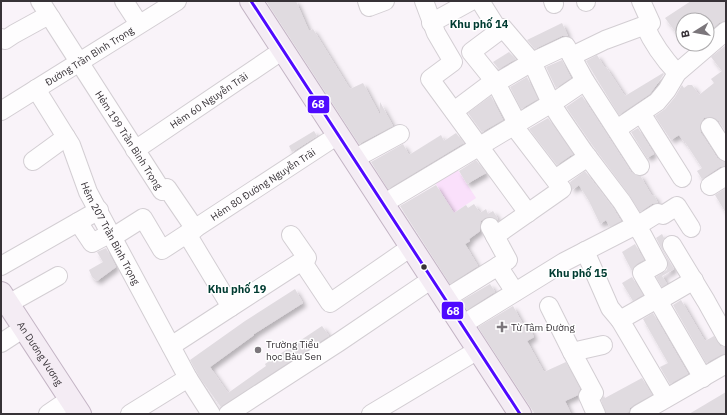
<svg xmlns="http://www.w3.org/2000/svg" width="727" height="415" font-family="'IBM Plex Sans',sans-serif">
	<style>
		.green { fill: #fae0fb }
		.building { fill: #e0dbe0; filter: url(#shadow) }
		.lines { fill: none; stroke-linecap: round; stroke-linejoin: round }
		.minor-casing { stroke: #d3ced3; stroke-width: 20 }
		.major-casing { stroke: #c3b4c4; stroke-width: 24 }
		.minor { stroke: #fefdfe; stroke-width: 18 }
		.major { stroke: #f4ecf4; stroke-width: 22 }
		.bus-1-casing { stroke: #fff; stroke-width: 6 }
		.bus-1 { stroke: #4f0aff; stroke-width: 3 }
		.bus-dot { fill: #373237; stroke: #fff; stroke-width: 1.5 }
		.poi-dot { fill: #7b767b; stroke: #fff; stroke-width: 1.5 }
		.labels { text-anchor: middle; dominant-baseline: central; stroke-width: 3; stroke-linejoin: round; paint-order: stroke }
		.street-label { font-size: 10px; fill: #373237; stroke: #fff }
		.poi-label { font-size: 10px; fill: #373237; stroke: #fff; text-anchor: start }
		.neighbourhood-label { font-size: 11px; font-weight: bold; fill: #003b31; stroke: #fff }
		.line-badge { stroke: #fff; stroke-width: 1.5 }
		.badge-label { font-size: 11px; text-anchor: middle; font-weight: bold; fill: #fff }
	</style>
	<defs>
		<filter id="shadow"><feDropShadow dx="3.5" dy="3.5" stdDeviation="2" flood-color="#0004"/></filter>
	</defs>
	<rect width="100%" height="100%" fill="#f9f3f9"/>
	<path class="green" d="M456,167L476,198L454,213L434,181Z"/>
	<path class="building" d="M266,1H296L309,31L313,29L350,89L363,83L380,115V102L393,126L359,144Z
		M691,1H726V21L719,23L710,31L707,28V20H683V42L665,18Z
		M562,23L568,36H562L535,49L527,40Z
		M726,45V133L719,121L714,118L710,117L704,118L701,123L700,127L701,133L717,158L721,161L726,162V166L720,167L702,179L697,171L702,168L685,142H684L679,135L671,140L655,116L665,109L675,97L682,85L684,88L688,85H692L699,95L714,83L711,79L722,71L711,57Z
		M509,52L516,59L499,69L493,62Z
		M597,55L605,68L606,67L625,96L663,73L664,74L650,94L619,115L586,61Z
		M562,60L571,78L556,88L546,67Z
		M527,77L538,99L521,109L510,87Z
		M491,96L503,120L482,132L468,113Z
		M582,96L631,172L636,175L642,176L641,177L652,196L654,195L658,203L652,204L640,212L630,196L593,146L566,107Z
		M548,118L573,154L557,165L529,129Z
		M638,128L654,154L647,158L631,132Z
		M314,131L317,136L292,152L289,146Z
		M456,133L464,143L388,189L371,162L403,144L409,155L441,135L444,141Z
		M476,160L486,173L467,184L459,171Z
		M585,171L613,208L621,221L610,227L606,220L600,224L589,201L579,185L572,190L570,182Z
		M436,185L454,213L466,205L468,208L474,204L480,213L486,209L488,214L493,211L498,219L497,220L490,217L485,218L481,221L480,226V231L469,239L470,241L465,244L478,266L450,284L400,206Z
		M726,188V213L715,195Z
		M654,234L656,238L662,234L664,238L662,245L663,250L674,269L662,276L667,284L662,287L656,277L667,270L668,264L667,259Z
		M635,244L644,260L637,264L632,271L622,252Z
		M106,248L116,267L97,281L92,277L89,270L103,262L97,252Z
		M632,277L643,295L633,301L622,283Z
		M490,284L495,292L467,310L461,301Z
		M295,289L303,303L254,334V335L210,367L228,393L266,366L265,364L322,326L329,336L221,407L200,378L190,360L245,321Z
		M681,300L705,341L714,336L720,346L726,347V354L721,355L706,363L673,305Z
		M513,306L524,326L528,324L534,337L527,341L544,372L566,362L580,389L578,395L565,401L571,414H535L478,327Z
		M653,313L688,374L670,384L660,367L668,363L643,319Z
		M642,378L652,395L634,405L630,408L629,412L625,414H606L601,400L604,396L605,398Z
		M726,392V414H689Z"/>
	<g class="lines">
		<defs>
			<g id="minor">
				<path id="s1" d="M40,1L162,191L167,188L195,229"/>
				<path d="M124,1L139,24"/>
				<path d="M367,1L369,7L385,1"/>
				<path d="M424,1L436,33L453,62L430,79L528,213"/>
				<path d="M480,1L499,31L503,28L532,62L551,103L560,117L584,152L622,202L643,236L658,264L642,273L703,378"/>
				<path d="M553,1L554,4"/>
				<path d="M586,1V2"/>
				<path d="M431,23L471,1"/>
				<path d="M645,26C653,44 664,59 677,73"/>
				<path d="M499,31L471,52L496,83L517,123"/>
				<path d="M1,38L5,40L14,34L45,17L51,18"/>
				<path d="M572,56L605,40L651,23L641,1"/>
				<path d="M496,83L532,62L566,46L585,81L640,166"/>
				<path id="s2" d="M36,89L71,145L88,192L188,378"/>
				<path id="s3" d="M1,111L177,1"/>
				<path d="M454,111L494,81"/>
				<path d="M641,113L682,178"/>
				<path d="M710,127L726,152"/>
				<path d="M617,129L657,102L667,90L677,73L726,31"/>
				<path id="s4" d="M135,150L283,50"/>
				<path d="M354,159L400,134"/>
				<path d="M33,161L66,137"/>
				<path d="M555,179L588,157"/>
				<path d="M710,186L726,176"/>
				<path d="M383,204L560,98L585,81"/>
				<path d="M78,222L92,243L111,233"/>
				<path d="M637,226L658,213L663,215L677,206L691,228"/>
				<path d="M187,234L231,307L302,261L330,303L411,247"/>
				<path d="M291,235L307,258L302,261"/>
				<path d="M495,236L562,189L513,125"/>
				<path id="s5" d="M113,237L143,218L162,250L338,135"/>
				<path d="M672,245L706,301L726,337"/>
				<path d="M585,251L610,308L620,320L666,398"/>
				<path d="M1,266L99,210"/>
				<path d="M498,266L515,292"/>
				<path d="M445,299L508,260L490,227"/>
				<path d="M658,301L694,280"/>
				<path d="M8,304L58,276"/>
				<path d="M549,306L572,352L594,393L588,396L596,414"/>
				<path d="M620,320L657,299"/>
				<path d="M462,325L564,262L636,225"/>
				<path d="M1,343L24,328"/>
				<path d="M171,346L231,307"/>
				<path d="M572,352L603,345"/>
				<path d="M48,414L70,399"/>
				<path d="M130,414L188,378L211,414"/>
				<path d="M228,414L339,342L432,279"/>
				<path d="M371,414L478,350"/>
				<path d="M639,414L726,364"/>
			</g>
			<g id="major">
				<path d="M251,1L520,414"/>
				<path id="s6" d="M1,293L80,414"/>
			</g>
		</defs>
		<use href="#minor" class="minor-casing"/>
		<use href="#major" class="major-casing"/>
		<use href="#minor" class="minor"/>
		<use href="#major" class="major"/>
		<defs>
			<path id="bus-1" d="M251,1L520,414"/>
		</defs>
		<use href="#bus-1" class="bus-1-casing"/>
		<use href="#bus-1" class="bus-1"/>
	</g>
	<circle class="bus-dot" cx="424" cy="267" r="3.5"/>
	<g class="poi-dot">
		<path d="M500 321h4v4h4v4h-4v4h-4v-4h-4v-4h4z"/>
		<circle cx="258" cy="350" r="4"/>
	</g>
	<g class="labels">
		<g class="street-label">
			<text stroke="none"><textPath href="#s3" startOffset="104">Đường Trần Bình Trọng</textPath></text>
			<text stroke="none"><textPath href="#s4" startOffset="89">Hẻm 60 Nguyễn Trãi</textPath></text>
			<text stroke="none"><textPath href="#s1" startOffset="165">Hẻm 199 Trần Bình Trọng</textPath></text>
			<text stroke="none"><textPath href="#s5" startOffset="193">Hẻm 80 Đường Nguyễn Trãi</textPath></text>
			<text stroke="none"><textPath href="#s2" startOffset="163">Hẻm 207 Trần Bình Trọng</textPath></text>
			<text stroke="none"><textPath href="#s6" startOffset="72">An Dương Vương</textPath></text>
		</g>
		<g class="poi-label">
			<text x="511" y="327">Từ Tâm Đường</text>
			<text x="266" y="344">Trường Tiểu<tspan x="266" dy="12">học Bàu Sen</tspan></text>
		</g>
		<g class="neighbourhood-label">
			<text x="479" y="24">Khu phố 14</text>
			<text x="578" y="273">Khu phố 15</text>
			<text x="237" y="289">Khu phố 19</text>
		</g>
	</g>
	<g class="line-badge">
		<rect x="307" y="95" width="23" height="19" rx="4" fill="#4f0aff"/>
		<rect x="441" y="301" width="23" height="19" rx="4" fill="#4f0aff"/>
	</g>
	<g class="badge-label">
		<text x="318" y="108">68</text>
		<text x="453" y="315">68</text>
	</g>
	<rect width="727" height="415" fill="none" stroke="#373237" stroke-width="4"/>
	<g transform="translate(695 32) rotate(259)"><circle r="19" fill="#ffffff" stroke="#afadaf"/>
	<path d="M0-3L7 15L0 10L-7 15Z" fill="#7b767b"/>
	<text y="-6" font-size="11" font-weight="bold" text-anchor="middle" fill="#373237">B</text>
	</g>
</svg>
